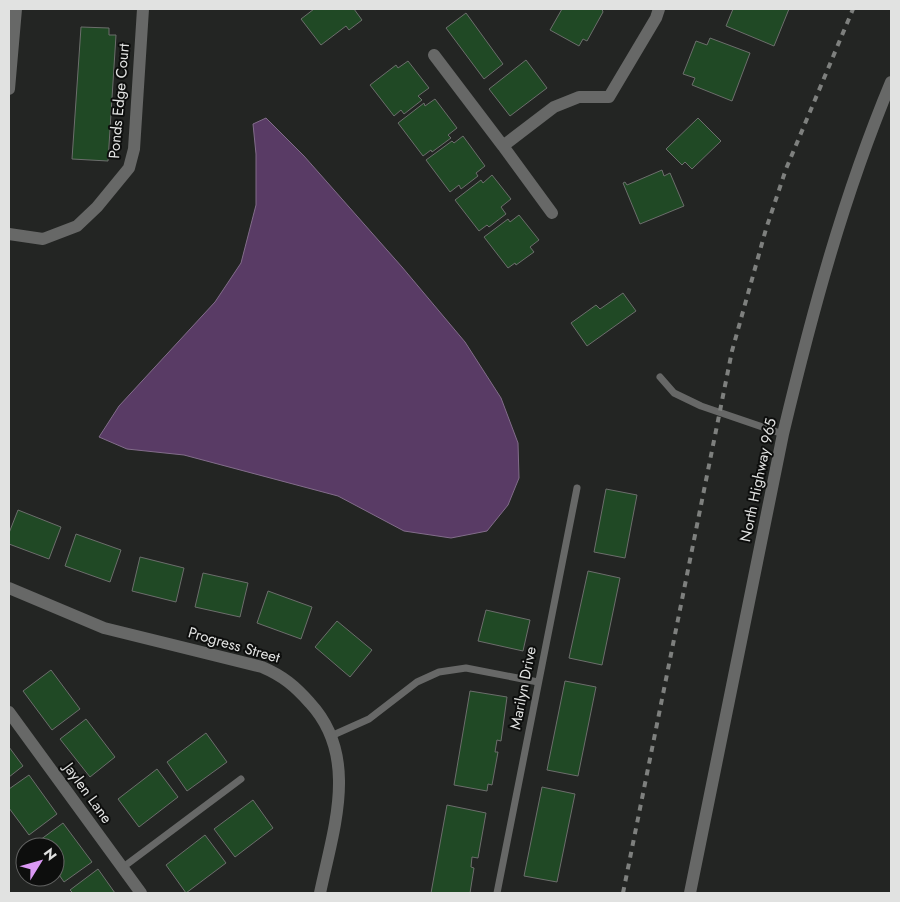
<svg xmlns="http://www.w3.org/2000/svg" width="900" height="902" font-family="Jost,sans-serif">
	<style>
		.water { fill: #593b65; stroke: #826d8a }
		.building { fill: #204925; stroke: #6c6e6c }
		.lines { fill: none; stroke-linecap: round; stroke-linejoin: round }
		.service { stroke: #676867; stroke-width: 7 }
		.minor { stroke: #676867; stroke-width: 12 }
		.tertiary { stroke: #676867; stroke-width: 12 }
		.rail { stroke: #7e807e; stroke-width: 4; stroke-dasharray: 6 6; stroke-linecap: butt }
		.labels { text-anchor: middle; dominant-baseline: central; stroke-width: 4; stroke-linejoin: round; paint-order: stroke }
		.street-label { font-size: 15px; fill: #e1e2e1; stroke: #0d0e0d }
	</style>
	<rect width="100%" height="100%" fill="#232523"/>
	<path class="water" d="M266,118L304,156L402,267L465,342L501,398L518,443L519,478L508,505L487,531L451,538L404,531L338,496L184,455L127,449L99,437L119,406L215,302L241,263L256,205V154L253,124Z"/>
	<path class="building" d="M314,9H354L362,20L349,30L346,26L321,45L301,19Z
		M562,9H602L603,12L587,41L583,39L579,46L550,30Z
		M733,9H789L774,46L726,26Z
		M466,13L503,64L484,79L446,28Z
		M81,27L109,28V35H116L108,161L72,159Z
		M710,38L750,53L732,101L692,85L695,78L683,74L696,41L707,45Z
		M526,60L547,88L510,116L489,89Z
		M408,61L429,88L418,96L422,100L404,114L401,110L394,116L370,85L396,65L398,68Z
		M435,99L457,128L448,135L451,138L432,152L431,150L423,156L398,123L424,103L425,106Z
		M698,118L721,141L692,169L685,162L682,165L666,149Z
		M463,136L485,166L476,173L478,176L461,189L459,185L450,192L426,160L452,141L454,143Z
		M662,170L664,176L670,173L684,206L640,224L623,183L625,182L627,185Z
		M492,175L511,199L501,207L506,214L489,227L487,225L479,231L455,200L481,180L483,183Z
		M519,215L539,240L530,247L534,252L516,265L515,263L508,268L484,237L508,219L510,222Z
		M623,293L636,311L587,346L571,323L596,305L600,309Z
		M606,489L637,495L625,558L594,552Z
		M18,510L61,527L49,559L9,544V533Z
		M76,534L121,550L110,582L65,566Z
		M140,557L184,568L176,602L132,591Z
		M588,571L620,578L602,665L569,658Z
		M203,573L248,583L240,617L195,607Z
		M268,591L312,607L301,639L257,623Z
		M486,610L530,620L523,651L478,641Z
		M337,621L372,650L350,677L315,647Z
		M51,670L80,709L52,730L23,691Z
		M565,681L596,687L578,776L547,770Z
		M470,691L507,697L501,741L497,740L495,752H498L492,785L488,784L487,791L454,785Z
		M86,719L115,757L90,777L60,739Z
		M206,733L227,762L187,791L167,762Z
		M9,747L23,766L9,777Z
		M157,769L178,797L139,827L118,799Z
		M29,775L57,814L29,835L9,808V789Z
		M542,787L575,794L557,882L524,876Z
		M253,800L273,828L235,857L214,829Z
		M447,805L486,813L478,858L472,857L471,867L474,868L470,893H431Z
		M63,823L92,862L64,882L55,869V847H39L36,843Z
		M205,835L226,863L186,893L166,865Z
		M98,869L115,893H73L70,890Z"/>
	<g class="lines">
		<path class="service" d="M660,377L674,393L701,406L783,434
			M331,736L369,719L417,682L439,672L466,668L538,682
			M122,868L241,779
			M497,893L577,488"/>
		<path class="minor" d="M434,55L503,146L554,107L579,97H609L656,18L659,9
			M9,89L16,9
			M503,146L552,213
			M9,234L43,239L77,226L97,207L129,168L134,149L143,9
			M9,588L104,628L262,667C283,676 295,686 310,703C360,757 333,830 320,893
			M9,712L141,893"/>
		<path class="tertiary" d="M690,893L783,434C812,313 843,197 891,82"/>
		<path class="rail" d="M623,893L732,351L766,229L786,169L853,9"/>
	</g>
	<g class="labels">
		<g class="street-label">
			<text transform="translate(119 101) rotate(-85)">Ponds Edge Court</text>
			<text transform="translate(758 480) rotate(-78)">North Highway 965</text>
			<text transform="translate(234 645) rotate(16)">Progress Street</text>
			<text transform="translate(523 688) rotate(-79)">Marilyn Drive</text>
			<text transform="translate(88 793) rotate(54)">Jaylen Lane</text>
		</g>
	</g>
	<rect width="900" height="902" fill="none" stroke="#e1e2e1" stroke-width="20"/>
	<g transform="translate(40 862) rotate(53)"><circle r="24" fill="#0d0e0d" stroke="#626362"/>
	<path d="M0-4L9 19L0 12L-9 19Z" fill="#db99f5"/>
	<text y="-8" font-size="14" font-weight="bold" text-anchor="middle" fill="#e1e2e1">N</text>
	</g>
</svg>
